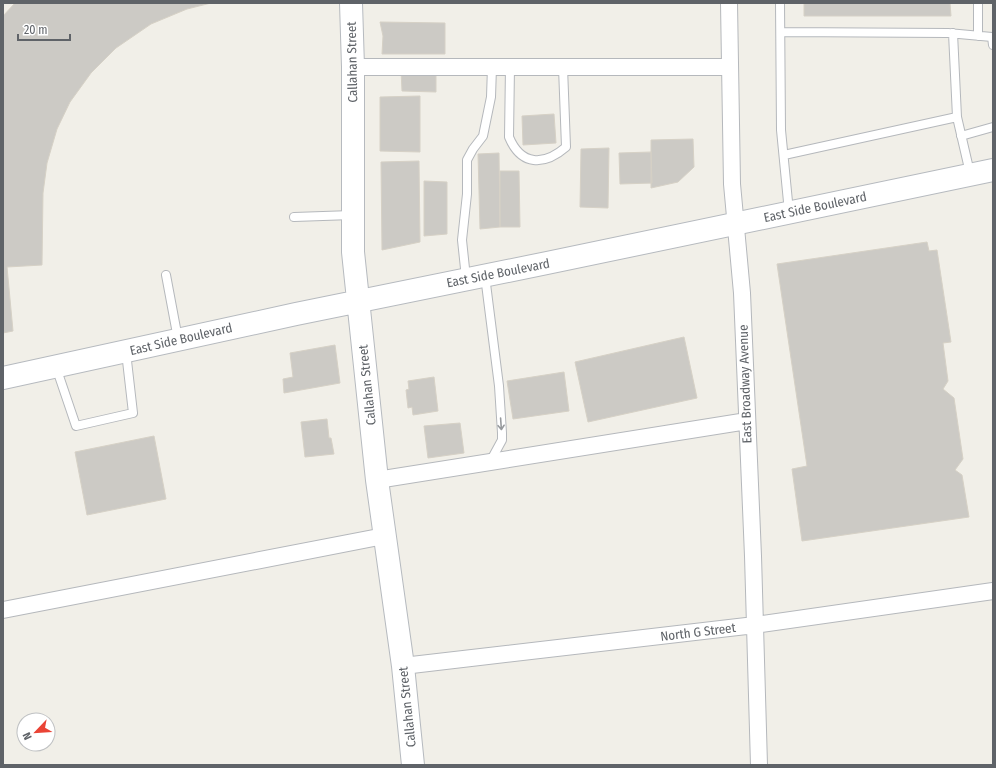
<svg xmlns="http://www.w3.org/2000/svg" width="996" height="768" font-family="'Fira Sans Condensed',sans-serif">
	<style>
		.building { fill: #cccac5; stroke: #d6d1c6 }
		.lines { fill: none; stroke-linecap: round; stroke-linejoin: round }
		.lane-casing { stroke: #b5b8bc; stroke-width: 10 }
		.street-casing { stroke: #b5b8bc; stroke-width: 18 }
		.secondary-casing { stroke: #b6babf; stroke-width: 24 }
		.lane { stroke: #fff; stroke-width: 8 }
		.street { stroke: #fff; stroke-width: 16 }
		.secondary { stroke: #fff; stroke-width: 22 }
		.oneway { stroke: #979a9d }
		.labels { text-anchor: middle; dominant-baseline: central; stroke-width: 3; stroke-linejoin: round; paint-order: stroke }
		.street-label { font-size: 13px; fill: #5f6368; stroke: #fff }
	</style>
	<rect width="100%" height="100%" fill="#f1efe8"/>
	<path class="building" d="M15,3H211L187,9L151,24L116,48L91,73L70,102L57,129L47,163L43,193L42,265L7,267L13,331L3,333V16Z
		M804,3H950L951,16H804Z
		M380,22L445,23V54H382L383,36Z
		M401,70L436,71V92L402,91Z
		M420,96V152L380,151V97Z
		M554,114L556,143L523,145L522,116Z
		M693,139L694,167L678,182L651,188V140Z
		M609,148L608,208L580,207L581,149Z
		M651,152L652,183L620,184L619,153Z
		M499,153L500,227L480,229L478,154Z
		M419,161L420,242L382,250L381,162Z
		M500,171H519L520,227H500Z
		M424,181L447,182V234L424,236Z
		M927,242L929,251L937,250L951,342L943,343L948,381L943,389L954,398L963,459L955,470L962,475L969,517L802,541L792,469L807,466L777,264Z
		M684,337L697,398L588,422L575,362Z
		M335,345L340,383L284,393L283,379L293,377L290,353Z
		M564,372L569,411L513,419L507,381Z
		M434,377L438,411L413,415L412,407L408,408L406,390L409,389L408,381Z
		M327,419L329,438H331L334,454L305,457L301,422Z
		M460,423L464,453L428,458L424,426Z
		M154,436L166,499L87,515L75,452Z"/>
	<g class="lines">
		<defs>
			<path id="lane" d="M780,3L781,130L789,212
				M781,32L948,33L992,37L993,45
				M953,33L957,117
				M978,36V3
				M510,67L509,137C521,166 544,166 566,147L563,67
				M961,136L993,127
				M784,155L957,117L970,173
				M294,217L352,215
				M166,275L178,339
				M485,276L499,386L502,433V440L490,462
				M466,278L462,240L467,194V160L473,149L483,136L491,97L492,67
				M56,367L76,426L133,413L126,352"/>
			<path id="street" d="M729,3L732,184L742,293L753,556L759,765
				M353,67H730
				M377,480L747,421
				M3,610L384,536
				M403,666L755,625L993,591"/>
			<path id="secondary" d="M351,3L353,67V252L377,480L403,666L413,765
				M3,378L296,314L547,263L993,170"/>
		</defs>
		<use href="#lane" class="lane-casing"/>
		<use href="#street" class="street-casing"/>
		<use href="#secondary" class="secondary-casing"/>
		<use href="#lane" class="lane"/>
		<use href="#street" class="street"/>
		<use href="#secondary" class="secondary"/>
	</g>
	<defs><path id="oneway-shaft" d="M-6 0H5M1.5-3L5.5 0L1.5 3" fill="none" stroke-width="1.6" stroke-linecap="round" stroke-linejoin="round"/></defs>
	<use class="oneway" href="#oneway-shaft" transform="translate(501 424) rotate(86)"/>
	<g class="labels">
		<g class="street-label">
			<text transform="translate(352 62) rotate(-91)">Callahan Street</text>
			<text transform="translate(815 207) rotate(-12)">East Side Boulevard</text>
			<text transform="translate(498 273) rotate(-11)">East Side Boulevard</text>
			<text transform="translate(181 339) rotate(-13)">East Side Boulevard</text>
			<text transform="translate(745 384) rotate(-92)">East Broadway Avenue</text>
			<text transform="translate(367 385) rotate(-96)">Callahan Street</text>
			<text transform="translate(698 632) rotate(-7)">North G Street</text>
			<text transform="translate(407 707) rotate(-96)">Callahan Street</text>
		</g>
	</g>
	<rect width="996" height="768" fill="none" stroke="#5f6368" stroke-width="8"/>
	<g transform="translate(36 732) rotate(245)"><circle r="19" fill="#ffffff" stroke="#bfc1c3"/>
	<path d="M0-3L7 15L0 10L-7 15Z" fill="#ea4335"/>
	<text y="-6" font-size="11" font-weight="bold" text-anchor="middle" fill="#5f6368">N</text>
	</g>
	<path d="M18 34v6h52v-6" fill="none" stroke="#5f6368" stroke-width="2"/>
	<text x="24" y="34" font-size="12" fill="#5f6368" stroke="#ffffff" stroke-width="3" paint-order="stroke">20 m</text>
</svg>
